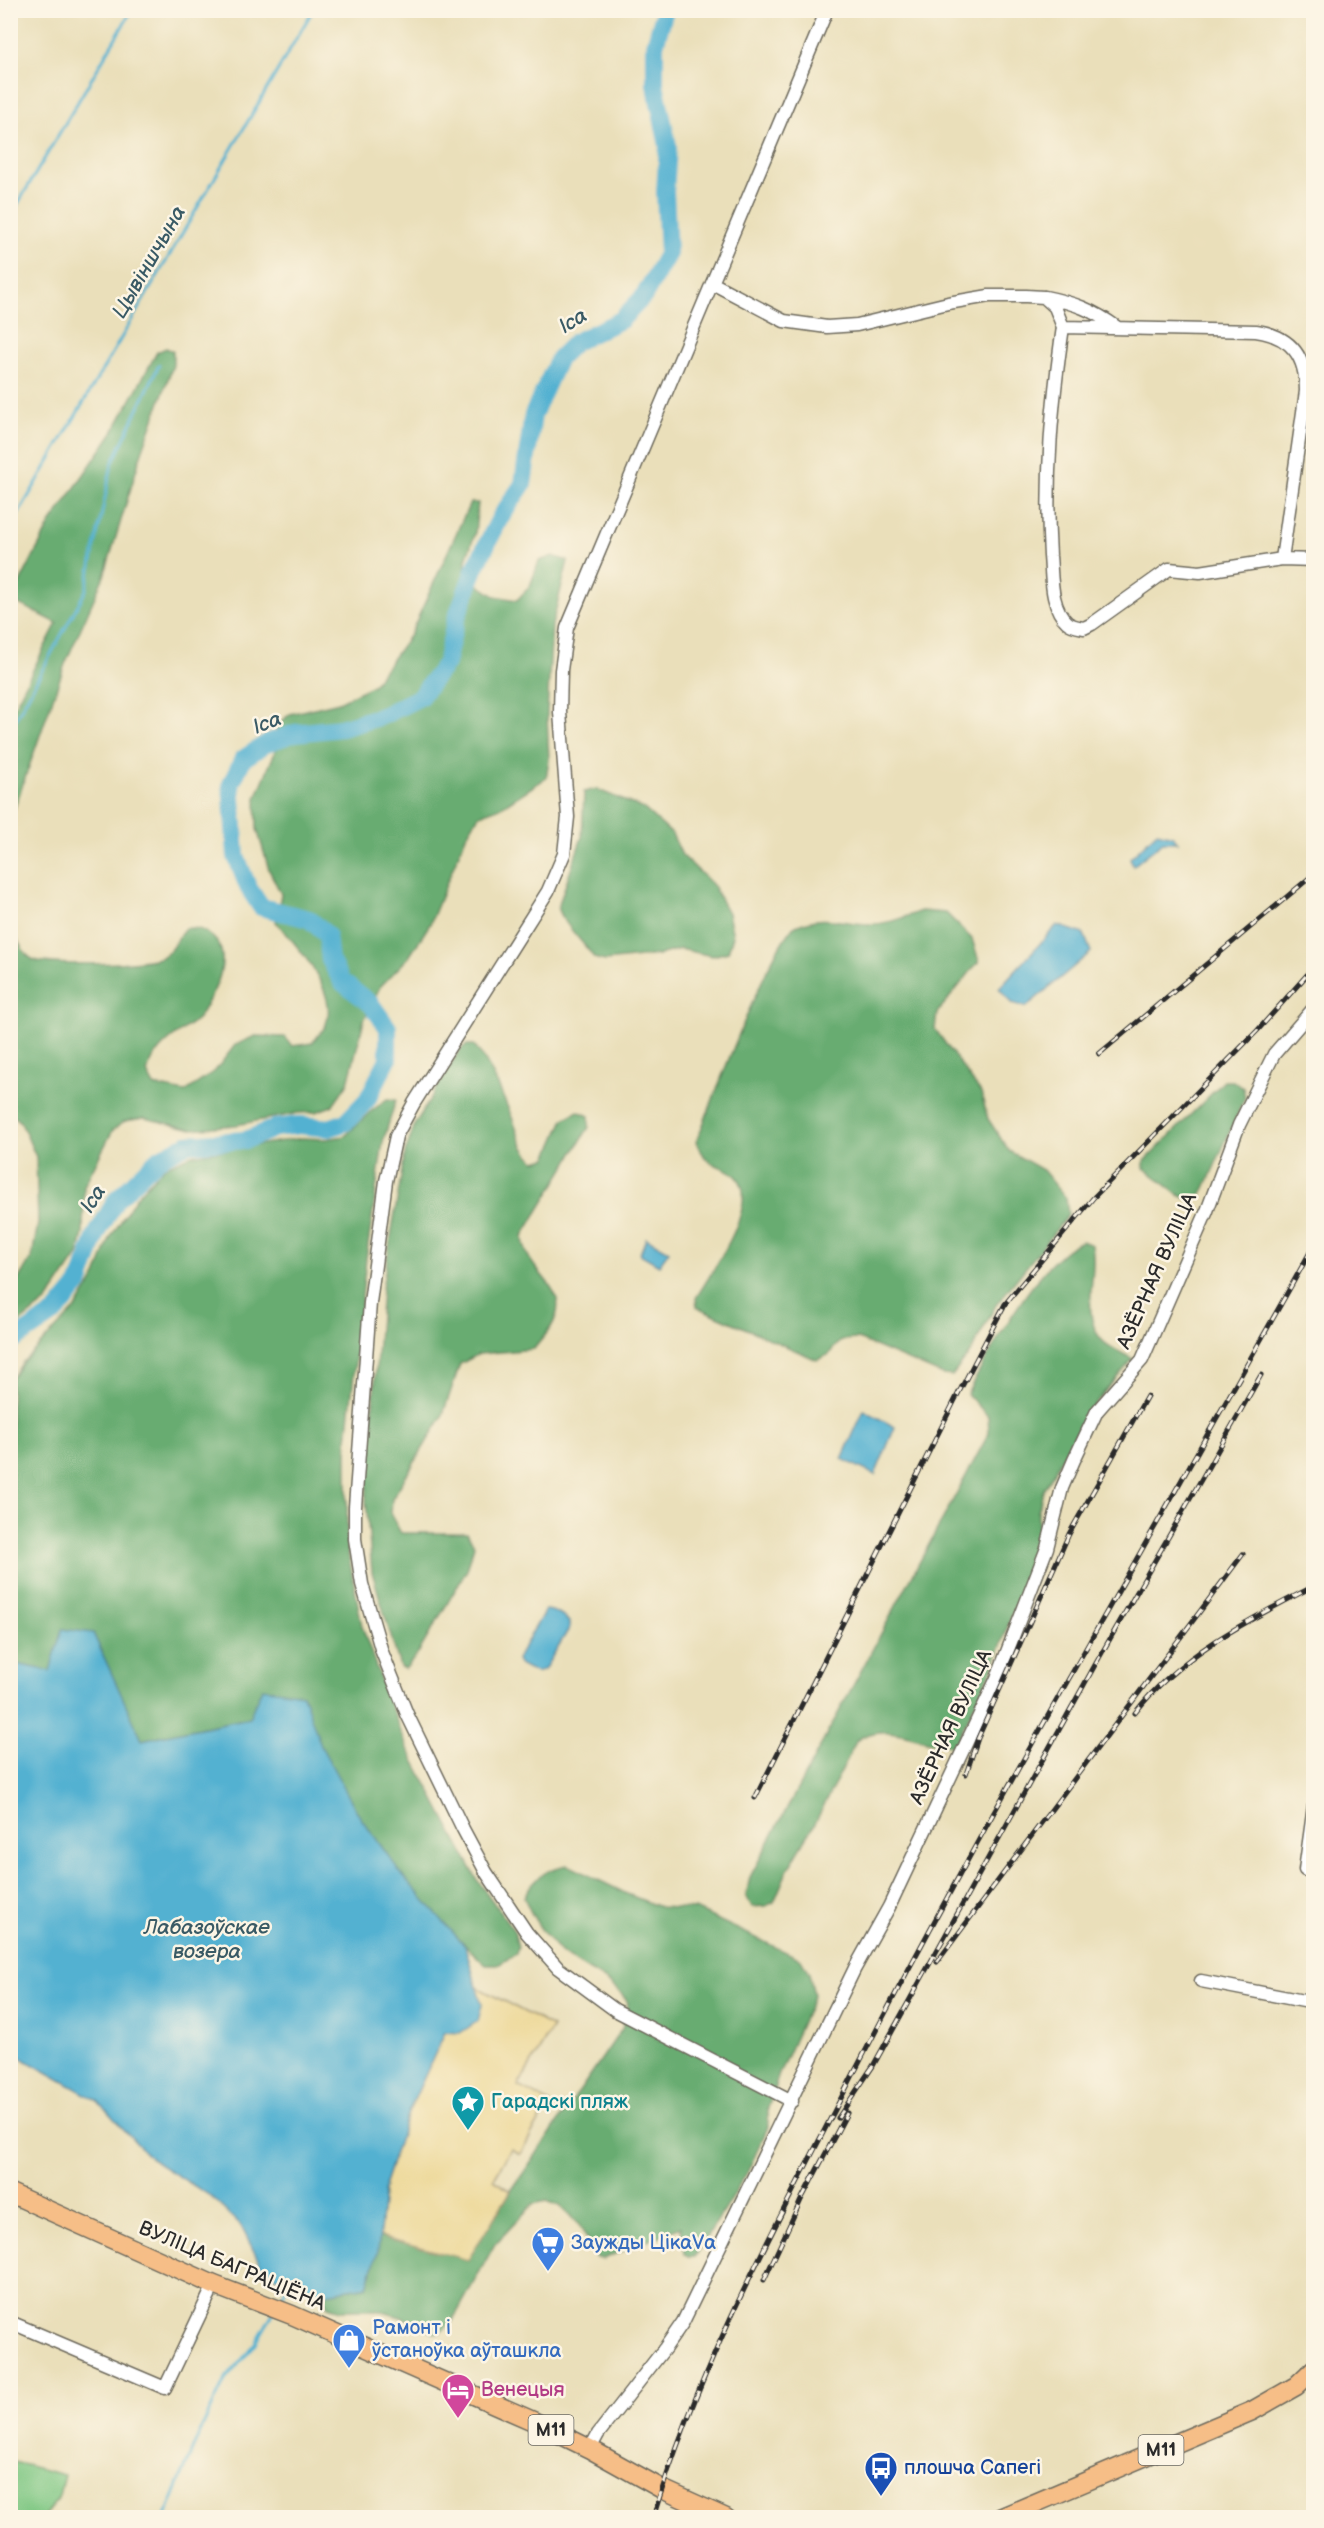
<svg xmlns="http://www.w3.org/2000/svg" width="1324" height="2528" font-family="'Balsamiq Sans',sans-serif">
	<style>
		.green { fill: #7fc783; stroke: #557957; stroke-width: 1.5 }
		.forest { fill: #67ac71; stroke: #496c4e; stroke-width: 1.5 }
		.sand { fill: #eeda9e; stroke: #8c8264; stroke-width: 1.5 }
		.water { fill: #52b1d1; stroke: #3e6e7e; stroke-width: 1.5 }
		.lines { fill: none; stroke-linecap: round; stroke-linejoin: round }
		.stream { stroke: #52b1d1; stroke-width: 3 }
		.river { stroke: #52b1d1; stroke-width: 18 }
		.minor-casing { stroke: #6e6a5d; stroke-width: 15 }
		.highway-casing { stroke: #6e6a5d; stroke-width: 21 }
		.minor { stroke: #fff; stroke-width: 12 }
		.highway { stroke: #f6be87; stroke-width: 18 }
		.rail-casing { stroke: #2b2b2b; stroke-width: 5 }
		.rail { stroke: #fcf5e5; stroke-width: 3; stroke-dasharray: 9; stroke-linecap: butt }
		.labels { text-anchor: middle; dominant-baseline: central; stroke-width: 5; stroke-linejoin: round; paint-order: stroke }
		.shield { fill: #fcf5e5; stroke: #6a6863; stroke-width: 1.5 }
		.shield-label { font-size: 18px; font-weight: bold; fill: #2b2b2b }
		.street-label { font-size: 20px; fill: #2b2b2b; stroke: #fcf5e5 }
		.culture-label { font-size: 20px; fill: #0d838f; stroke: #fcf5e5; text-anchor: start }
		.shop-label { font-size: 20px; fill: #366cbe; stroke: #fcf5e5; text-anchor: start }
		.hotel-label { font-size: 20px; fill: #b23c85; stroke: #fcf5e5; text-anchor: start }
		.transit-label { font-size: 20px; fill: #164399; stroke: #fcf5e5; text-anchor: start }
		.water-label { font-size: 21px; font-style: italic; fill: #395a65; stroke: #fcf5e5 }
	</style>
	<rect width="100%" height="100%" fill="#fcf5e5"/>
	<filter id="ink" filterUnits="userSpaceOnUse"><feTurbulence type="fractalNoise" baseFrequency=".0167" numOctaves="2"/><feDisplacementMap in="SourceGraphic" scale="12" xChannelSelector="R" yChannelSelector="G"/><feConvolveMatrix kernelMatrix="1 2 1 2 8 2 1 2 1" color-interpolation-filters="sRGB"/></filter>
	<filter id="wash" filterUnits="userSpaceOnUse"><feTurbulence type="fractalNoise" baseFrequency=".008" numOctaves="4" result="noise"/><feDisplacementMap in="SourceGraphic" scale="24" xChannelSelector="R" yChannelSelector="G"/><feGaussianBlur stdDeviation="1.35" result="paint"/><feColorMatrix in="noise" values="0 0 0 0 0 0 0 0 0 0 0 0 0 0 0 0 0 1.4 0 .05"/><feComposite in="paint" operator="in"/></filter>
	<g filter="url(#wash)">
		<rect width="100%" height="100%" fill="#eadfba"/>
		<path class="green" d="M10,2461L64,2475L58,2499L43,2517H11Z"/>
		<path class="forest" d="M166,348L173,351V365L140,458L104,576L65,664L11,818V713L57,623L11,600L50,524L113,432L157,352Z
			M470,503H478L475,534L466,559L465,576L495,596L517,600L530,586L539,561L553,556L568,561L552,625L547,714L549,761L546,778L503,806L479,815L466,836L430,924L409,957L380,987L364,1020L348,1083L332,1106L316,1112L298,1113L236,1125L192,1129L144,1118L125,1121L113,1130L84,1186L83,1234L78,1255L47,1301L11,1329V1291L32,1257L38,1223L36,1157L21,1123L11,1113V919C11,930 22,953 32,959C46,967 146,964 162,957C171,953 179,936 185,928C196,928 201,928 210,935C237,955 213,995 199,1017C195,1022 189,1025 184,1029C167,1041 152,1053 147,1073L154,1086L185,1092L215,1071L235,1045L255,1036L285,1037L292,1046L312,1043C316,1037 324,1031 326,1024C339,992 296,944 276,922L281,894L269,870L257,829L256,798L277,747L276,726L290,714L339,702L373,685L410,635Z
			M596,789L644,809L672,834L682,855L712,884L728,913L733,936L728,952L712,956L680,949L659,955L605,961L594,958C583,941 564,926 558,907L582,837L584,792Z
			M921,911L946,913L972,939L979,961L937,1013L935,1029L981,1093L988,1119L1009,1151L1043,1170L1066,1198L1068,1215L996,1305L970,1353L952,1376L943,1375L858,1339L841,1340L828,1355L817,1360L697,1307L696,1298C711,1273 761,1204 737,1177C730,1169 717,1167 709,1161C703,1157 700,1148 696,1142C710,1109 773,936 796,926C825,913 839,923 868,924C887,925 904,917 921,911Z
			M466,1045H474C492,1067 502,1094 513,1120C520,1138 521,1148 535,1161L547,1158L564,1119L578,1111L589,1116V1127L523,1236C524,1276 576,1286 551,1327C546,1335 539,1342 534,1349L479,1354L460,1364L442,1417L392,1499L391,1515L401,1533H467L474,1545L467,1570L417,1655L405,1669L400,1667L372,1572L366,1500L382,1289L405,1153L415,1124L459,1051Z
			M1224,1081H1233L1243,1088L1245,1097L1202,1195L1188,1199L1179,1195L1144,1168V1162Z
			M387,1099L396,1100L383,1142L366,1259L347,1440V1547L362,1626L382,1684L407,1747L478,1881L514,1931L518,1947L516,1954L498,1965H486C421,1906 357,1827 321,1746C313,1730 309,1711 303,1694L249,1718L141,1740L93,1633L50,1671L16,1664L11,1645V1379L23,1362L76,1308L96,1276L110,1238L137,1196L164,1167L192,1155L302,1138L326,1139L345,1136L369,1113Z
			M1082,1241L1092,1245C1098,1274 1080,1313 1101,1339C1108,1348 1123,1353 1133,1359L1090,1409L1043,1491L1038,1512V1535L1032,1559L993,1668L954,1746C920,1745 890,1719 857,1740L814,1825L788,1869L774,1902L766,1906L752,1907L746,1896L750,1877L989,1433L988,1416L967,1394C989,1353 1039,1258 1082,1241Z
			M568,1865L627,1894L660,1907L695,1909L801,1959L809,1973L814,1995L779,2074L768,2108V2127L747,2173L695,2257H688L684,2254L681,2227L603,2259L597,2258L579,2225L559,2206L547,2201L533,2204L495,2244L452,2322L441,2332L433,2333L404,2318L376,2310H341L328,2306L320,2294L367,2286L378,2251L379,2236L468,2259L511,2191L622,2029L628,2003C613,1978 581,1970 560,1951C544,1936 532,1917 524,1897C532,1878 549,1868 568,1865Z"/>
		<path class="sand" d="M475,1986L553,2027L518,2086L550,2103L520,2154L511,2149L493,2180L511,2191L468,2260L379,2236L385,2183L408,2113L445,2032L482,2005Z"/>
		<path class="water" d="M1157,832L1173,836L1178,842H1163L1133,866L1130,858Z
			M1057,925L1084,934L1091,952L1026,1007L1012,1003L999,988Z
			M646,1238L669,1251L659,1265L640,1254Z
			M864,1410L895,1427L875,1475L842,1459Z
			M545,1610C554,1610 565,1617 570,1623V1627L544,1670L536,1673L519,1664L517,1659Z
			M62,1629L93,1633L142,1740L249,1718L262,1688L303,1694L321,1746L360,1817L403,1876L465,1946L482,2005L478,2021L460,2033L445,2032L408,2113L385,2183L378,2251L367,2286L320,2294L265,2273L241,2226L209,2195L151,2159L98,2101L11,2052V1663L50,1671Z"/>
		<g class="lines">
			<path class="stream" d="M10,217L132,10
				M10,528L313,10
				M10,729L86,590L112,464L159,365
				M279,2302L289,2283
				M165,2518L198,2436L225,2380L256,2343L273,2313"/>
			<path class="river" d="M10,1343L56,1312L79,1284L96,1235L116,1200L158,1159L187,1144L246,1140L275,1128L300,1125L329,1128L346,1122L367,1100L388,1059V1028L371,1004L342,982L330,960L327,935L309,919L261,907L248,887L236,856L231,784L243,759L267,743L295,733L341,728L382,716L420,697L446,663L456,619L475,568L500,518L523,484L533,415L559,358L575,342L621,320L644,296L668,253L665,192L668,146L655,84V45L665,10"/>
		</g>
	</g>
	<g filter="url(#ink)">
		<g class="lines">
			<defs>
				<path id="minor" d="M712,283L784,321L827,327L857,325L948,303L989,296H1026L1044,297L1055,307L1063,327
					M1045,297C1075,303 1093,310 1118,328
					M1282,559L1306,391C1306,356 1291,336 1256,331L1063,327C1052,403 1045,478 1050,556C1052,576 1050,607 1067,622C1071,626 1078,627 1084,628L1092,624L1169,569L1200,572L1282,559L1314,560
					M1305,1870L1314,1806
					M1201,1981L1314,2003
					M792,2101L615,2010L558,1968L527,1933L486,1872L463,1829L407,1714L382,1652L362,1584L355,1539V1507L370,1303L386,1181L396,1136L414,1103L548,891L564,854L568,817L560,712L561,670L567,628L827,10
					M10,2322L165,2388L214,2285
					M590,2449L598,2434L665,2348L683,2322L855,1968L889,1907L997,1678L1047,1548L1062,1488L1074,1460L1097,1411L1142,1360L1207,1211L1239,1125L1274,1054L1314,1008"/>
				<path id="highway" d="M10,2193L214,2285L292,2315L533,2421L590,2449L662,2489L726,2518
					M1000,2518L1252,2411L1296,2386L1314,2369"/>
			</defs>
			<use href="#minor" class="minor-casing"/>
			<use href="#highway" class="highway-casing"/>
			<use href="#minor" class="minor"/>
			<use href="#highway" class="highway"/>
			<defs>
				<path id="rail" d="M1099,1054L1314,874
					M1135,1713C1179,1655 1250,1619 1314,1586
					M966,1774L978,1738L1069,1534L1147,1396
					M755,1798L957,1396L1005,1304L1094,1197L1257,1031L1314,967
					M937,1962L1243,1554
					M838,2118L873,2066L1095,1665L1261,1375
					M764,2280L802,2198L847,2113
					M653,2518C702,2357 779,2219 855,2071C1000,1791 1161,1520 1314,1245"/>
			</defs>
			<use href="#rail" class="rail-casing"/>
			<use href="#rail" class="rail"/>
		</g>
	</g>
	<defs>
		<symbol id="sight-pin" viewBox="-11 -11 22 30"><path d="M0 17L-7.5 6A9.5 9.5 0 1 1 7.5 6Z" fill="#0f9aa8" stroke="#fcf5e5"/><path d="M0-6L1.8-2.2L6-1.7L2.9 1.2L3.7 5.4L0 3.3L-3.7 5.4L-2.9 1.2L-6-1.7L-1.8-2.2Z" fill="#fff"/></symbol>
		<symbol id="supermarket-pin" viewBox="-11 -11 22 30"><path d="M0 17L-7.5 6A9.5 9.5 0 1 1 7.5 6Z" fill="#3f7fe0" stroke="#fcf5e5"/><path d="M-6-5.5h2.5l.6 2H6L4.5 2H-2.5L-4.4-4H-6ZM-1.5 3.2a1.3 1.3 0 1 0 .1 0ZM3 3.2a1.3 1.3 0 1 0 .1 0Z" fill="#fff"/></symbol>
		<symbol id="shop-pin" viewBox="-11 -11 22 30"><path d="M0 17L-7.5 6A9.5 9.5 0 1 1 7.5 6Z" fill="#3f7fe0" stroke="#fcf5e5"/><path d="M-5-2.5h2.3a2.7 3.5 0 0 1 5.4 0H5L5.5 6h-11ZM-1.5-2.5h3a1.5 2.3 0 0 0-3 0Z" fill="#fff"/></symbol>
		<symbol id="hotel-pin" viewBox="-11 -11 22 30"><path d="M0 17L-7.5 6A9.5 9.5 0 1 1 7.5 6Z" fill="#d1479c" stroke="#fcf5e5"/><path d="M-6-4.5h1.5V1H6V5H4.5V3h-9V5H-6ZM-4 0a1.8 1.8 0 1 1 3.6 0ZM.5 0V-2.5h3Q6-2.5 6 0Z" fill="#fff"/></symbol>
		<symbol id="bus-pin" viewBox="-11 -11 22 30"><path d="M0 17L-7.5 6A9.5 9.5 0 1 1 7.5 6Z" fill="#1a4fb4" stroke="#fcf5e5"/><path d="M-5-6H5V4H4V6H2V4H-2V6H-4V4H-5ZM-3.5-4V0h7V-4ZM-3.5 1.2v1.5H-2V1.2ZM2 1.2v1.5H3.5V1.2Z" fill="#fff"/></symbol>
	</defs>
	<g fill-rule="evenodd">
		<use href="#sight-pin" x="449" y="2083" width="38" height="52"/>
		<use href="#supermarket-pin" x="529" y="2224" width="38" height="52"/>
		<use href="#shop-pin" x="330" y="2321" width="38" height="52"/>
		<use href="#hotel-pin" x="439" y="2371" width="38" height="52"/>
		<use href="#bus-pin" x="862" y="2449" width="38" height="52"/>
	</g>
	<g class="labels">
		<g class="shield">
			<rect x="528.5" y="2415" width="45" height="30" rx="4.5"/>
			<rect x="1138.5" y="2435" width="45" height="30" rx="4.5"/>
		</g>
		<g class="shield-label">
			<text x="551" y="2430">М11</text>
			<text x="1161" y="2450">М11</text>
		</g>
		<g class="street-label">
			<text transform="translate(1157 1271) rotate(-66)">АЗЁРНАЯ ВУЛІЦА</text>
			<text transform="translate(951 1727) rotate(-65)">АЗЁРНАЯ ВУЛІЦА</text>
			<text transform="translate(232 2266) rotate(23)">ВУЛІЦА БАГРАЦІЁНА</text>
		</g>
		<g class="culture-label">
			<text x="491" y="2102">Гарадскі пляж</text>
		</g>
		<g class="shop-label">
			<text x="571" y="2243">Заужды ЦікаVа</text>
			<text x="372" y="2328">Рамонт і<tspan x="372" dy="23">ўстаноўка аўташкла</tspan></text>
		</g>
		<g class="hotel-label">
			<text x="481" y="2390">Венецыя</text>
		</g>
		<g class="transit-label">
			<text x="904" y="2468">плошча Сапегі</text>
		</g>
		<g class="water-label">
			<text transform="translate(149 262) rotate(-60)">Цывіншчына</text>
			<text transform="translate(573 321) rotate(-32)">Іса</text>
			<text transform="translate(267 723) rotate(-21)">Іса</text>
			<text transform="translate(93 1199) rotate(-57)">Іса</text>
			<text x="207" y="1927">Лабазоўскае<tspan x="207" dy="24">возера</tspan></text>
		</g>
	</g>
	<rect width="1324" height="2528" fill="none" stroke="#fcf5e5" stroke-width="36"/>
</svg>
